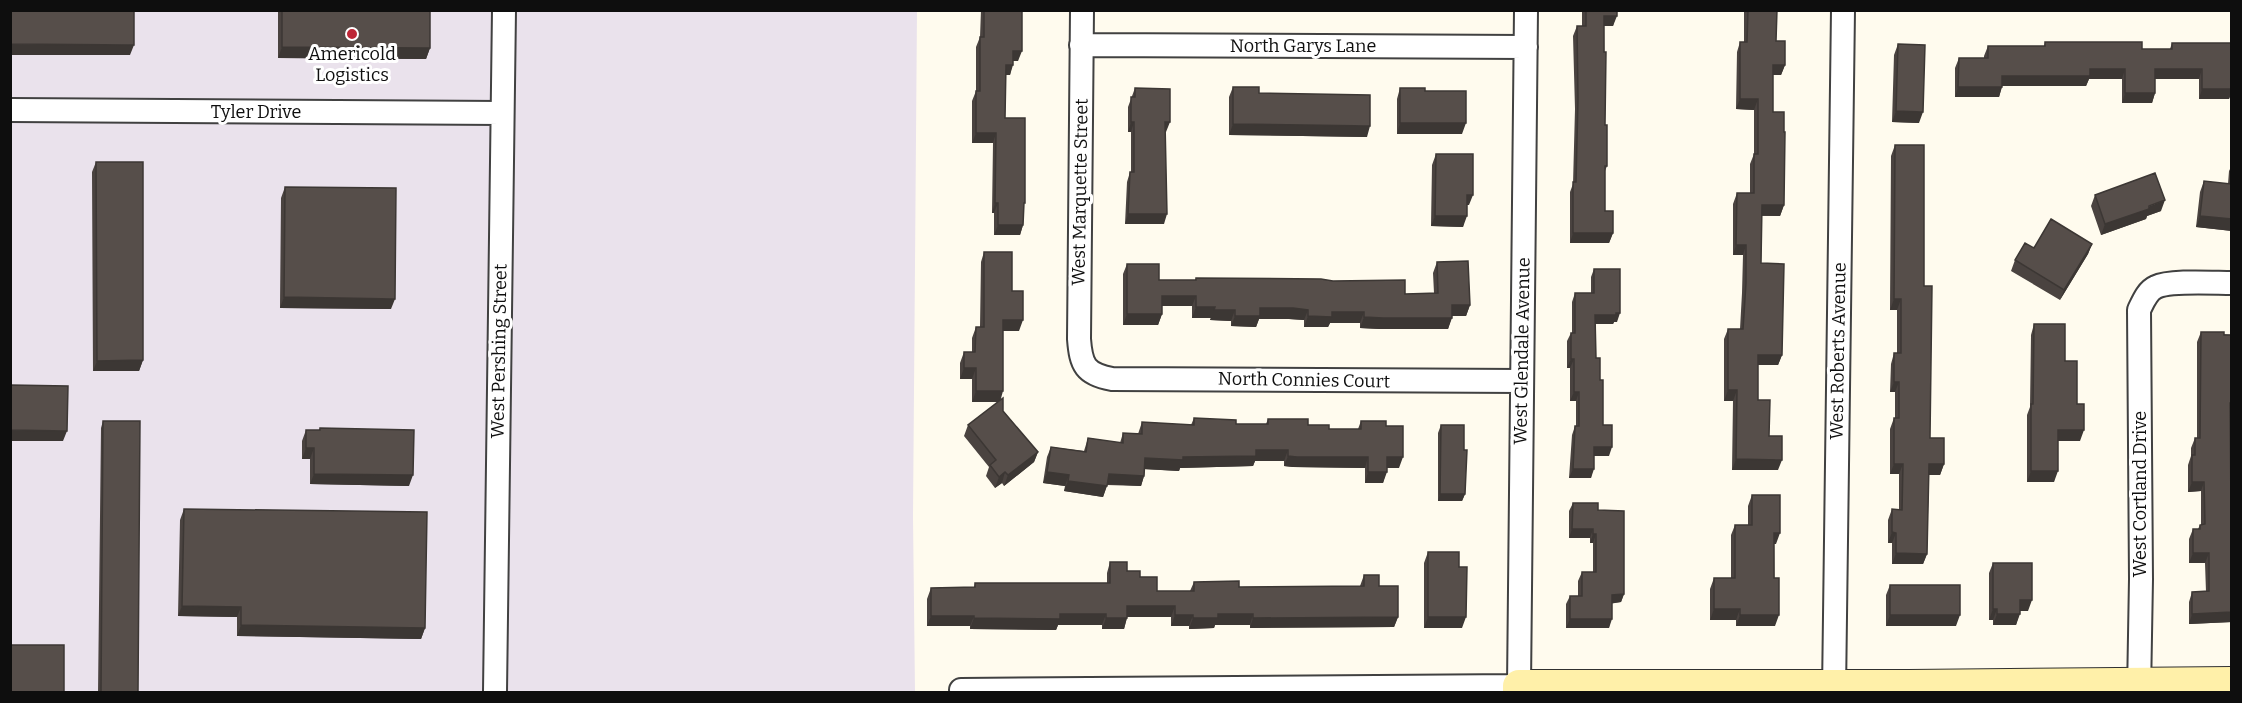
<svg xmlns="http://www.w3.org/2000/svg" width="2242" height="703" font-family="Bitter,serif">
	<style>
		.industrial { fill: #eae2ec }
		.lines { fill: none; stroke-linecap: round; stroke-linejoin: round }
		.street-casing { stroke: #414141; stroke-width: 26 }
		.secondary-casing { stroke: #303030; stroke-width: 34 }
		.street { stroke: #fff; stroke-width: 22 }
		.secondary { stroke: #fff0a9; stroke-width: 32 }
		.wall { fill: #4a4340 }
		.shaded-wall { fill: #3c3734 }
		.building { fill: #564e4a; stroke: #3c3734; stroke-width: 1.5 }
		.poi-dot { fill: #bd2636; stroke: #fff; stroke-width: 2 }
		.labels { text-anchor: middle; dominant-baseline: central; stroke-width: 6; stroke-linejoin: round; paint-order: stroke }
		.street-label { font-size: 18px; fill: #0e0e0e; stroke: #fff }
		.poi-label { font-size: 18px; fill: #0e0e0e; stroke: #fff }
	</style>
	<rect width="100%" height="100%" fill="#fffbee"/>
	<path class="industrial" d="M10,11H917L913,517L915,692H11Z"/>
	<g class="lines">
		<defs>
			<path id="street" d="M1082,10L1079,339C1081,365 1085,374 1112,379L1522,381
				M1081,45L1526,47
				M10,110L502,113
				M961,690L1519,686L1526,10
				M495,692L504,10
				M1834,692L1843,10
				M2139,692L2141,579L2139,310C2143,302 2147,291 2156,287C2170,280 2214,283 2232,283"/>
			<path id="secondary" d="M1519,692V686H1909L2232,683"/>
		</defs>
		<use href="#street" class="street-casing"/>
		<use href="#secondary" class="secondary-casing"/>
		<use href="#street" class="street"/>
		<use href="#secondary" class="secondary"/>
	</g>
	<path class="wall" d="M278,10H430V48L426,59L278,58Z
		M981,10H1022L1018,61H1013L1010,75H1006L1005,118L1024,208L1023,225L1020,235H994V213H992L993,143H972V101L976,91V47L980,37Z
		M1582,10H1617L1613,26H1604L1605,125L1607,166L1605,171V211L1613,233L1609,243H1570V192L1573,184L1575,109L1573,36L1577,26H1582Z
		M1744,10H1777L1776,41L1785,65L1781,75H1773V112L1784,205L1780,216H1762L1761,263L1782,355L1778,365H1758V400L1769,436L1778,470H1732L1733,401H1724V339L1728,329H1740L1742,293L1743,255H1733V204L1737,193H1750V164L1754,154V110L1736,109L1737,52L1740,42H1744Z
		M2045,42L2142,49H2170L2172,43H2232V91L2229,99H2199V79H2155V93L2152,103H2122V79H2089L2086,86H2002L1999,97H1955V68L1959,58H1984V56L1988,46H2044Z
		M1898,44L1919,123L1892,122L1894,55Z
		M1233,87L1367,137L1229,135V97Z
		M1135,88L1166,132H1165L1164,224H1125L1127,182L1130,172H1131V132H1128V107Z
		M1400,88L1425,91L1462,134H1397V99Z
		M1895,145L1924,286L1930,438L1944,464L1940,475H1929L1927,554L1923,564H1892V543H1888V520L1892,509L1899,510V474H1890V429L1894,418H1895V392H1890L1891,364L1894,353H1897V310H1890L1891,156Z
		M1436,154L1469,205H1467L1463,227L1431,226L1432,165Z
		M96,162L143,360L139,371H93L92,172Z
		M2232,165V231L2196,227L2200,192L2204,181L2228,184L2229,171Z
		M285,187L391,309L280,308L281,198Z
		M2095,195L2161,211L2147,216L2146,219L2101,235L2091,206Z
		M2092,244L2088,254L2060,300L2011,271L2015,260L2034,248Z
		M984,252L1012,291L1019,331H1003L1000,400L1003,411L1038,452L1034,462L1004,486L1002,483L995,488L986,476L989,467L964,436L968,425L998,402H972V379H960V363L964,352H972V338L976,327H980L981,262Z
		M1437,262L1470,305L1466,316H1452L1448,329H1380L1360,328V323H1330L1328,327H1304V320L1289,319H1259L1256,327L1231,326V321L1210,320L1211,318H1192V306H1162V314L1158,325H1123V274L1127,264L1159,280H1195L1196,278L1405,294L1434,293L1433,273Z
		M1594,269L1617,322H1614L1613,324H1595L1596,358L1600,380L1603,425L1609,456H1594L1591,478H1569L1572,435L1575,426H1576V401H1570V368H1567V341L1571,333H1572V302L1575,293H1591V277Z
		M2034,324L2065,361L2077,404L2080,441H2058L2054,482H2027V415L2030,407L2031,335Z
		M2201,332L2232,335V413H2230L2232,622L2189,624V602L2192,592H2206L2205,563H2189V539L2193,529H2198L2200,525H2201V491L2188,492V465L2191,456V448L2195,438H2197V342Z
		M1194,418L1236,424H1266L1268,419L1308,425L1329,429H1358L1361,421L1386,426L1399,468H1387L1383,483H1365V468L1293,467L1284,466V461H1255L1253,466L1180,468L1179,471L1145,469L1144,476L1141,486L1107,485L1103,497L1064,491L1065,486L1043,483L1047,457L1051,447L1084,451L1088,438L1120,443L1123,433L1138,434L1142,422L1191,425Z
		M103,421L138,692L137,693H98L101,428Z
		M1441,425L1465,494L1462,501H1438V433Z
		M320,428L409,486L310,484V459H302V441L306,430H319Z
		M1752,495L1776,544H1774L1775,626H1736V620H1710V589L1714,578H1731V535L1735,525H1748V506Z
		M1573,503L1598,510L1624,594L1621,602L1612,603L1609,628H1566V604L1570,596H1578V581L1582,572H1593V543H1590V538H1569V511Z
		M184,509L425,628L421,639L237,636V617L178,616L180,520Z
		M1428,552L1459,567L1462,628H1424V563Z
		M1110,562L1140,577L1157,591H1190L1194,582L1239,587L1360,586L1364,575L1379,586L1398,617L1394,627L1250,628V625H1215L1214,628L1189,629V626H1171V617H1127L1124,629H1102V625H1058L1056,630L970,629V626H927V599L931,588L974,587L975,583H1107V573Z
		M1993,563L2028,611H2020L2016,625H1993V620H1989V573Z
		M1890,585L1956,626H1886V595Z"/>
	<path class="shaded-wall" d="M1604,16H1617L1613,26H1601Z
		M10,44L134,45L130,55H10Z
		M282,47L430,48L426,59L278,58Z
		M1013,51H1022L1018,61H1010Z
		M1006,65H1013L1010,75H1003Z
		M1773,65H1785L1781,75H1770Z
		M2090,69H2125L2122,79H2089L2086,86H1999L2002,76Z
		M2155,69H2202L2199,79H2154Z
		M1958,87H2002L1999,97H1955Z
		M2202,89H2232V91L2229,99H2199Z
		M2125,93H2155L2152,103H2122Z
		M1740,99H1758L1754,110L1736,109Z
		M1896,111L1923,112L1919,123L1892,122Z
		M1131,122H1134L1131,132H1128Z
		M1165,122H1170L1166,132H1162Z
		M1400,123H1466L1462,134H1397Z
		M1233,124L1370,126L1367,137L1229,135Z
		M976,133H996L993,143H972Z
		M1467,195H1473L1469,205H1463Z
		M2165,200L2161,211L2147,216L2146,219L2101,235L2105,224Z
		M995,203H998L994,213H992Z
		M1762,205H1784L1780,216L1758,215Z
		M1128,214H1167L1164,224H1125Z
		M1435,216H1467L1463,227L1431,226Z
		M2200,216L2232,219V231L2196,227Z
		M998,225H1023L1020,235H994Z
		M1573,233H1613L1609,243H1570Z
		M2092,244L2088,254L2060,300L2064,290Z
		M1736,245H1746L1743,255H1733Z
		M1162,296H1196L1192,306H1158Z
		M284,297L395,299L391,309L280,308Z
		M1894,299H1901L1897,310H1890Z
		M1452,305H1470L1466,316H1448Z
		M1196,307H1215L1211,318H1192Z
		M1260,308H1293L1308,310L1304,320L1289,319H1259L1256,327L1231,326L1235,316Z
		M1214,310H1235L1231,321L1210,320Z
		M1332,312H1364L1360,323H1330L1328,327H1304L1308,316Z
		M1616,313H1620L1617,322H1614L1613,324H1592L1595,315Z
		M1127,314H1162L1158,325H1123Z
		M1364,317L1452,318L1448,329H1380L1360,328Z
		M1003,320H1023L1019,331H999Z
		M1758,355H1782L1778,365H1754Z
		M1571,359H1574L1570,368H1567Z
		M143,360L139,371H93L97,361Z
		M964,368H976L972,379H960Z
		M1894,382H1899L1895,392H1890Z
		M1728,390H1737L1733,401H1724Z
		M976,391H1003L1000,402H972Z
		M1574,392H1579L1576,401H1570Z
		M10,430L67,431L63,441H10Z
		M2058,430H2084L2080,441H2054Z
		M1594,447H1612L1609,456H1591Z
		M306,448H314L310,459H302Z
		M1256,450H1288L1284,461H1255L1253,466L1180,468L1179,471L1142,469L1145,458L1183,457Z
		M1038,452L1034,462L1004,486L1008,475Z
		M1288,456L1368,457L1365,468L1293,467L1284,466Z
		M1387,457H1403L1399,468H1383Z
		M1736,459L1782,460L1778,470H1732Z
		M1894,464H1903L1899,474H1890Z
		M1929,464H1944L1940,475H1925Z
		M1573,469H1594L1591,478H1569Z
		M2031,471H2058L2054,482H2027Z
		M1005,472L1002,483L995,488L999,477Z
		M1047,472L1069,475L1065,486L1043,483Z
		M1368,472H1387L1383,483H1365Z
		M314,474L413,475L409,486L310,484Z
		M1109,474L1144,476L1141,486L1105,484Z
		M1068,481L1107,486L1103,497L1064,491Z
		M2192,482H2204L2201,491L2188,492Z
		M1440,494H1465L1462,501H1438Z
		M1572,529H1593L1590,538H1569Z
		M1892,532L1896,533L1892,543H1888Z
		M1774,533H1780L1776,544H1770Z
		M1593,534H1596L1593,543H1590Z
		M1896,553L1927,554L1923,564H1892Z
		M2193,553H2209L2205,563H2189Z
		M1624,594L1621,602L1609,604L1612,595Z
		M2020,600H2032L2028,611H2016Z
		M182,606L241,607L237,617L178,616Z
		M1127,606H1175L1171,617H1124Z
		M1714,609H1740L1736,620H1710Z
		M1993,609H1997L1993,620H1989Z
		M2232,612V622L2189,624L2192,614Z
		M1060,614H1106L1102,625H1058L1056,630L970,629L974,618Z
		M1218,614H1253L1250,625H1215L1214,628L1189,629L1193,618Z
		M1997,614H2020L2016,625H1993Z
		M1175,615H1193L1189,626H1171Z
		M1740,615H1779L1775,626H1736Z
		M1890,615H1960L1956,626H1886Z
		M931,616H974L970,626H927Z
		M1398,617L1394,627L1250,628L1253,618Z
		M1428,617H1466L1462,628H1424Z
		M1106,618H1127L1124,629H1102Z
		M1570,619H1612L1609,628H1566Z
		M241,625L425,628L421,639L237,636Z"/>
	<path class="building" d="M10,10H134V45L10,44Z
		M282,10H430V48L282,47Z
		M984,10H1022V51H1013V65H1006L1005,118H1025V203H1024L1023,225H998V203H995L996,133H976V91H980V37H984Z
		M1586,10H1617V16H1604V52H1606L1605,125H1607V166H1605V211H1613V233H1573V182H1576L1578,99L1577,26H1586Z
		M1748,10H1777L1776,41H1785V65H1773V112H1784V132H1785L1784,205H1762L1761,263L1784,264L1782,355H1758V400H1770L1769,436H1782V460L1736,459L1737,390H1728V329H1743L1746,283V245H1736L1737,193H1754V154H1758V99H1740V42H1747Z
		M2045,42H2142V49H2172V43H2232V89H2202V69H2155V93H2125V69H2090V76H2002V87H1958L1959,58H1988V46H2045Z
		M1898,44L1925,45L1923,112L1896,111Z
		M1233,87H1259V93L1370,95V126L1233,124Z
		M1135,88L1170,89V122H1165L1167,214H1128L1130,172H1134V122H1131V97H1135Z
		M1400,88H1425V91H1466V123H1400Z
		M1895,145H1924V286H1932L1930,438H1944V464H1929L1927,554L1896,553V533L1892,532V509L1902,510L1903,464H1894V418H1899V382H1894V353H1901V299H1894Z
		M1436,154H1473V195H1467V216H1435Z
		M96,162H143V360L97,361Z
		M2155,173L2165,200L2149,206V209L2105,224L2095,195Z
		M2232,177V219L2200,216L2204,181L2231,184Z
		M285,187L396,188L395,299L284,297Z
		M2051,219L2092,244L2064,290L2015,260L2025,243L2034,248Z
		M984,252H1012V291H1023V320H1003V391H976V368H964V352H975L976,327H984Z
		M1468,261L1470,305H1452V318H1383L1364,317V312H1332V317L1308,316V310L1293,308H1260V316H1235V310H1214L1215,307H1196V296H1162V314H1127V264H1159V280H1196V278L1321,279L1333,281L1405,280V294L1438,293L1437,262Z
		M1594,269H1620V313H1616V315H1595L1596,358H1600V380H1603V425H1612V447H1594V469H1573L1575,426H1579V392H1574V359H1571V333H1575V293H1594Z
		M2034,324H2065V361H2077V404H2084V430H2058V471H2031V404H2033Z
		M2201,332H2224V335H2232V403H2230L2232,612L2192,614V592L2209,591V553H2193V529H2200V525L2205,524L2204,482H2192V455H2195V438H2200Z
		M10,385L68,386L67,431L10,430Z
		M1003,398V411L1038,452L1008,475L1005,472L999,477L990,465L996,460L968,425Z
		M1194,418L1236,420V424H1268V419H1308V425H1329V429H1361V421H1386V426H1403V457H1387V472H1368V457H1297L1288,456V450H1256V456L1183,457V460L1145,458L1144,476L1109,474L1107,486L1068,481L1069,475L1047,472L1051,447L1086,452L1088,438L1123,443V433L1142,434V422L1194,425Z
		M103,421H140L138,692H132V693H101Z
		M1441,425H1464V450H1467L1465,494H1440Z
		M320,428L414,430L413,475L314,474V448H306V430H320Z
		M1752,495H1780V533H1774V578H1779V615H1740V609H1714V578H1735V525H1752Z
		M1573,503H1598V510L1624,511V594L1612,595V619H1570V596H1582V572H1596V534H1593V529H1572Z
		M184,509L427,512L425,628L241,625V607L182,606Z
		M1428,552H1459V567H1467L1466,617H1428Z
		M1110,562H1127V571H1140V577H1157V591H1194V582L1239,581V587L1364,586V575H1379V586H1398V617L1253,618V614H1218V618H1193V615H1175V606H1127V618H1106V614H1060V619L974,618V616H931V588L975,587V583H1110Z
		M1993,563H2032V600H2020V614H1997V609H1993Z
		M1890,585H1960V615H1890Z
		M10,645H64V693H10Z"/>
	<circle class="poi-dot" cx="352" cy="34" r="6"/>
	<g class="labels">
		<g class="street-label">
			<text x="1303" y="46">North Garys Lane</text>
			<text x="256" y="112">Tyler Drive</text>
			<text transform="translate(1080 192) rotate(-89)">West Marquette Street</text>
			<text transform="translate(499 351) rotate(-89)">West Pershing Street</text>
			<text transform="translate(1522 351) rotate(-89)">West Glendale Avenue</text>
			<text transform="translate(1838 351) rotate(-89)">West Roberts Avenue</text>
			<text transform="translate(1304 380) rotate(1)">North Connies Court</text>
			<text transform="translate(2140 494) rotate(-90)">West Cortland Drive</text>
		</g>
		<g class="poi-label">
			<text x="352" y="54">Americold<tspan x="352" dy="21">Logistics</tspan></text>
		</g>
	</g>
	<rect width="2242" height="703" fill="none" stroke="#0e0e0e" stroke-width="24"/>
</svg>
